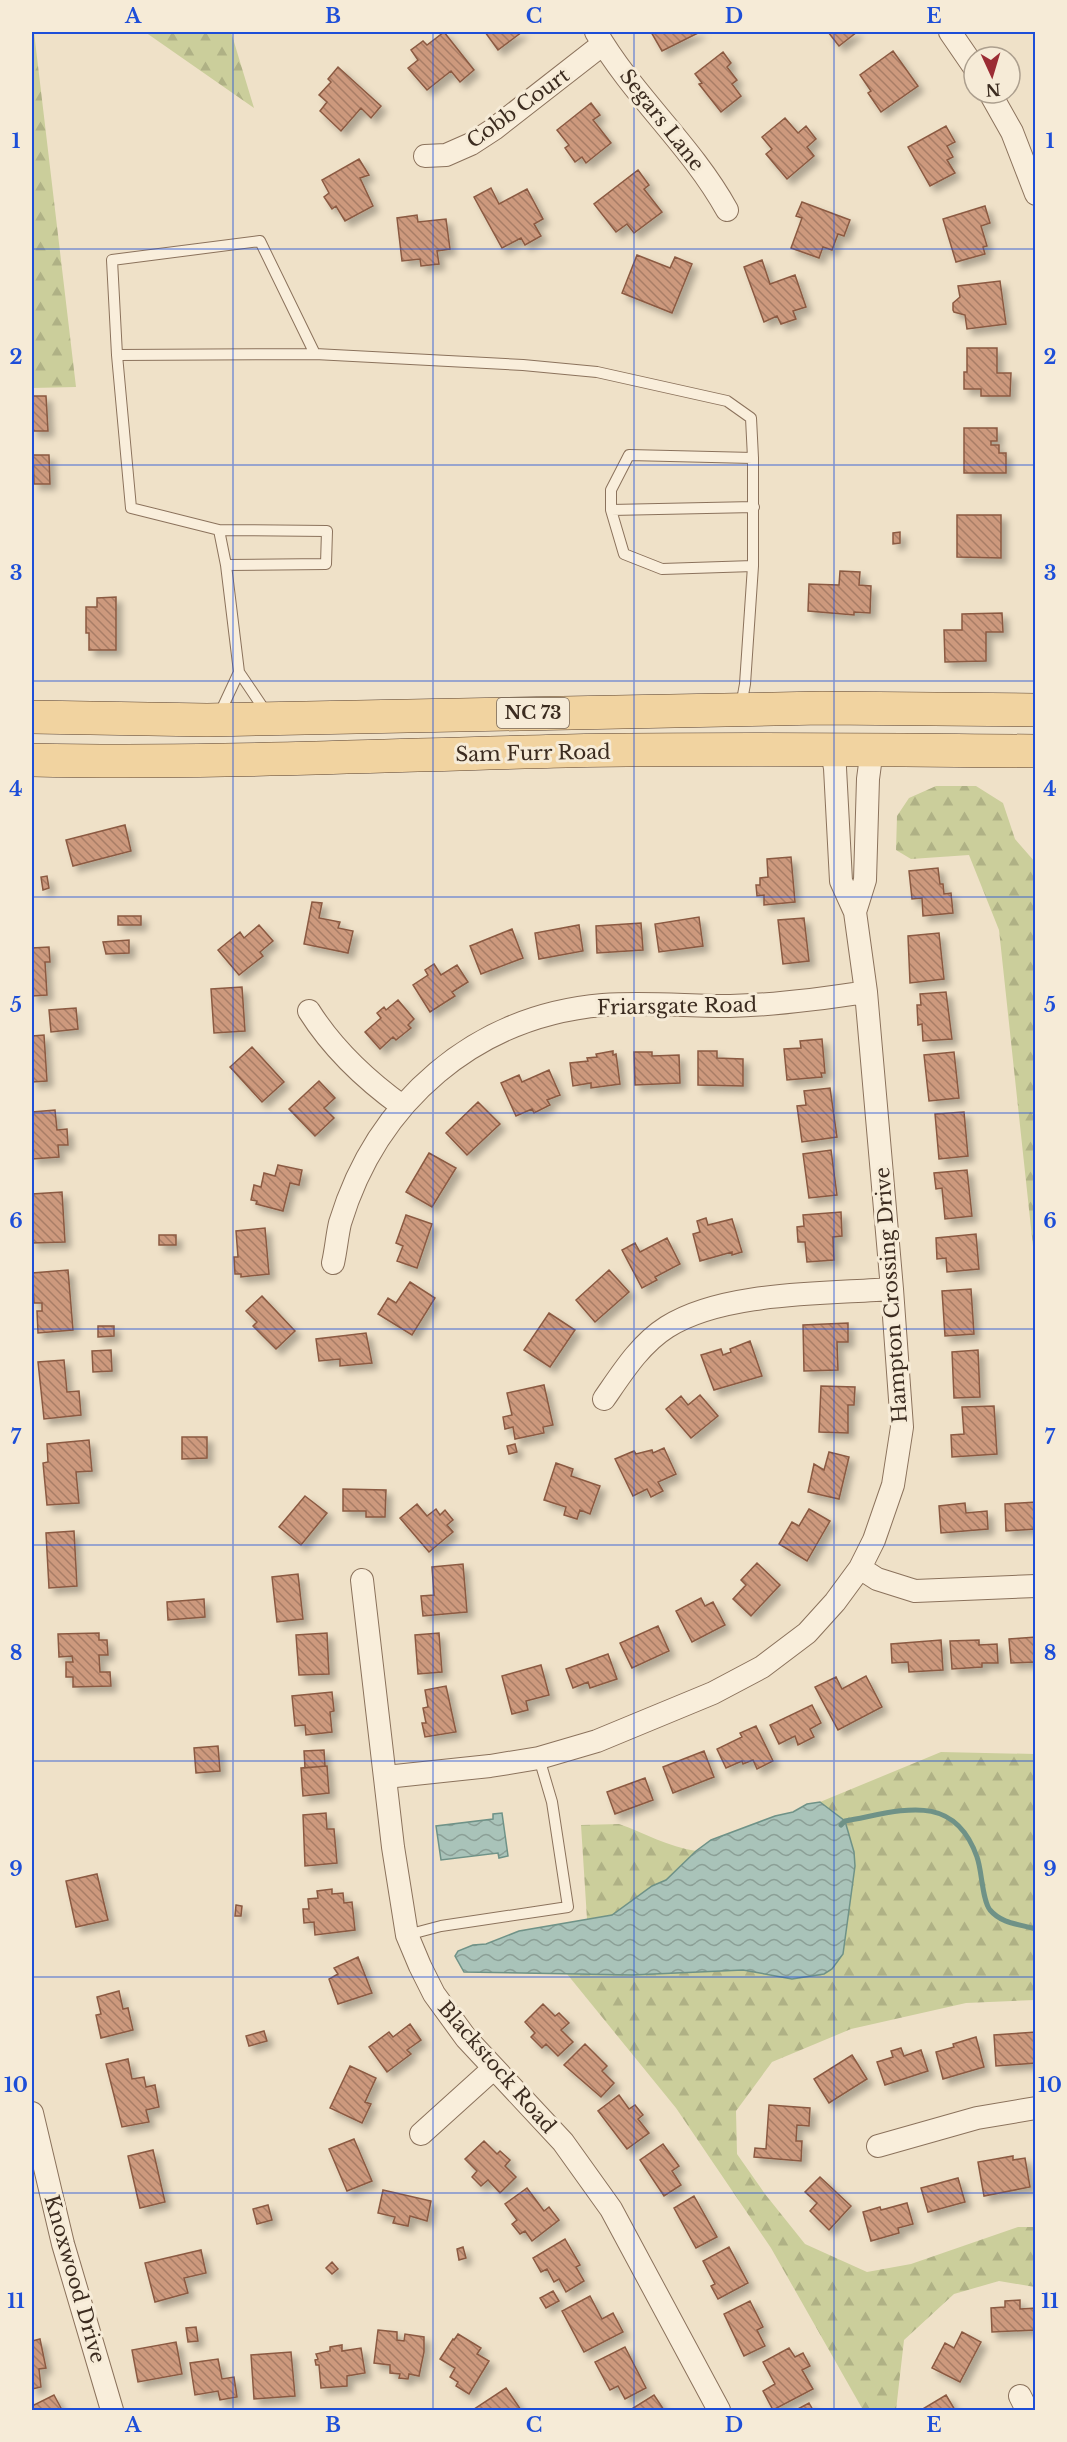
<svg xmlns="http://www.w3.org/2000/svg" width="1067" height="2442" font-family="'Libre Baskerville',serif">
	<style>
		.forest { fill: url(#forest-firs) }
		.water { fill: url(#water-waves); stroke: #6f9287; stroke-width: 1.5 }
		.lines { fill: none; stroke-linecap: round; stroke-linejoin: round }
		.stream { stroke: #6f9287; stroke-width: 5 }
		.building { fill: url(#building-back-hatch); stroke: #8b5a42; stroke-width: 1.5; filter: url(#shadow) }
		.service-casing { stroke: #8b725c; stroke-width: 12 }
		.minor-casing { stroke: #8b725c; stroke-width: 24 }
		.primary-casing { stroke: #594130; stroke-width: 34 }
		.service { stroke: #f9eedb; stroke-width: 10 }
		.minor { stroke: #f9eedb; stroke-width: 22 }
		.primary { stroke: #f1d3a0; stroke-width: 33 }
		.grid { fill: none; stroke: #1d4ed8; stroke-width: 1.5; stroke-opacity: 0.55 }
		.labels { text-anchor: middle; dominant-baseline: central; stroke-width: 6; stroke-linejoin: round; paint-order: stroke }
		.shield { fill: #f6ebd7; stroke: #746557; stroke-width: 1.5 }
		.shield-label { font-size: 18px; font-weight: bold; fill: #3c2c20 }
		.street-label { font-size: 20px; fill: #3c2c20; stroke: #f6ebd7 }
		.neatline { fill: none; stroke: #1d4ed8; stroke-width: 2 }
		.grid-label { font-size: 20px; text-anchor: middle; font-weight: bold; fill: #1d4ed8 }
	</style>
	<defs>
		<pattern id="forest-firs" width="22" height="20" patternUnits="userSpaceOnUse" patternTransform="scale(1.5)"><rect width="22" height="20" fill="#cbce9b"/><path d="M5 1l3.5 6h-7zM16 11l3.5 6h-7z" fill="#afb185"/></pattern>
		<pattern id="water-waves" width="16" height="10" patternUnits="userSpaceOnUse" patternTransform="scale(1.5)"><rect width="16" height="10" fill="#a9c3b9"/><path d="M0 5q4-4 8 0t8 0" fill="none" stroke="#8b9f96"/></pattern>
		<pattern id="building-back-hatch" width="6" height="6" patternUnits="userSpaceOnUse" patternTransform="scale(1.5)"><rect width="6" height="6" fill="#cd997d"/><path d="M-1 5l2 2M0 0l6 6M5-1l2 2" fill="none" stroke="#a87d66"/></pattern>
		<filter id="shadow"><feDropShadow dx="5.5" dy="5.5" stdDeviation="3" flood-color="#0004"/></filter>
	</defs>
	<rect width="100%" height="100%" fill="#efe1c8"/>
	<path class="forest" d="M32,32H34L76,387L32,388Z
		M145,32H231L254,108Z
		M936,786H976L1003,803L1015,839L1035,862V1265L999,930L969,855L911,859L896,850L897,816L909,798Z
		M941,1752L1035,1754V2000L966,2003L851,2029L772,2062L736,2111L737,2154L765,2194L805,2244L867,2272L911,2264L1018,2227H1035V2287L999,2281L954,2294L904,2340L896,2410H863L771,2248L676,2108L567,1974L632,1975L743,1970L792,1979L843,1954L848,1906V1832L845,1821L820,1802Z
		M619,1824C645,1833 668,1847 696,1851L666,1880L652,1886L612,1915L587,1919L581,1825Z"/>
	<path class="water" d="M820,1802L845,1821L854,1852L855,1866L843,1954L832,1969L824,1974L792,1979L743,1970L632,1975L464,1972L455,1956L458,1951L473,1945L486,1944L519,1931L612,1915L652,1886L666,1880L696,1851L711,1840L775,1816L793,1812L807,1804Z
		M502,1813L508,1856L499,1858L498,1853L441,1860L436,1826L493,1819V1814Z"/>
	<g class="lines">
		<path class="stream" d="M841,1825L845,1821C898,1812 953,1789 977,1857C982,1870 982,1900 990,1910C1002,1924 1019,1924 1036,1929"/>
	</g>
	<path class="building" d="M444,32L474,70L460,82L451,71L427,90L408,68L418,60L411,50L423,41L427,45Z
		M485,32H522L498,50Z
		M651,32H700L662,51Z
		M828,32H857L839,46Z
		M893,51L918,86L881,112L868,93L871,91L860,75Z
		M723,52L731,63L727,67L737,80L732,84L741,96L721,112L699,84L702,83L695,74Z
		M338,67L381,106L371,118L361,108L341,131L320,111L327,102L319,95L331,82L328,79Z
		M591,103L600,115L593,120L611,143L586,163L582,157L575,162L565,148L569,145L557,130Z
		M785,118L798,133L806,126L816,139L807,147L814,156L787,179L766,154L772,149L762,137Z
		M946,126L955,142L947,146L953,157L947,160L955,173L930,186L908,147Z
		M359,159L369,175L360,178L373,206L345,221L336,206L332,209L324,197L329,193L322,180Z
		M638,170L649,185L644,189L662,212L634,233L627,224L616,232L594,204Z
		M491,188L499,204L527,189L543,219L534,224L541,236L525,245L521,238L502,248L474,197Z
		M802,202L850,220L844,236L838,234L832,250L823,247L819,258L791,248L802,218L796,216Z
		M985,206L990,223L981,226L987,246L983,247L985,254L956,262L943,219Z
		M417,215L418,222L446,219L450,249L437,251L439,264L421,266L420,259L402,261L397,218Z
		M637,255L670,268L675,257L692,264L672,313L622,293Z
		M762,260L770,284L795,275L806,307L793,311L796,319L781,324L777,316L764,322L744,267Z
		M1000,281L1006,324L967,329L965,315L954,312L953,310V303L960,297L958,286Z
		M967,348H997V373H1011L1010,396H981V389H964V372H967Z
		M32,396H46L48,431H32Z
		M964,428H997V441H991V445H999V453H1006V473H964Z
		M33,455H49L50,484H34Z
		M957,515H1001V558L957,557Z
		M900,532V543L893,544V533Z
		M840,571L860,572L859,585L871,586L870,613L854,612V615L808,611L809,584L839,585Z
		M116,597V650H89V633H86V607H97V598Z
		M1002,613L1003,632H986V661L945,662L944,630H962V614Z
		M125,825L131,851L73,866L66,840Z
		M791,857L795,902L764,905V895L757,896L756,885H760V878L768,877L767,859Z
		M938,868L940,884H943L944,894L951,893L953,913L923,916L922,898L912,899L909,871Z
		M47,876L49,888L43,890L41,877Z
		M312,902L322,903L319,918L340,922L338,928L353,931L348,953L304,944Z
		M118,916H141V925H118Z
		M699,917L703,946L659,952L655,924Z
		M804,918L809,961L783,964L778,920Z
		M641,923L643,950L597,953L596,926Z
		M259,925L273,941L260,952L263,956L239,975L218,950L240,932L244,938Z
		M579,925L583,951L539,959L535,933Z
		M512,929L523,958L481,974L470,946Z
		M939,933L944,979L910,983L908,936Z
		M129,940V953L106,954L103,942Z
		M49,947L50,962H45L47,995L32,996V948Z
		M434,964L441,975L457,965L468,982L452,992L455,996L430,1012L413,985L428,975L425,970Z
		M242,987L245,1031L214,1033L211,989Z
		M946,992L952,1039L923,1041L922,1024L918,1025L917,1005H921L920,994Z
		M398,1000L414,1019L408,1025L411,1028L396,1040L393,1037L380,1049L365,1032L381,1018L377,1013L384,1007L386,1010Z
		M76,1008L78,1029L51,1032L49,1010Z
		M44,1035L47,1081L32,1082V1036Z
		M822,1039L825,1073H821L822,1077L787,1080L784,1049L801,1048L800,1041Z
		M252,1047L284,1082L262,1102L230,1067Z
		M613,1051V1055L616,1054L620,1084L591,1088V1083L573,1086L570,1063L588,1061L587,1058L597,1057L596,1054Z
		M698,1051H717V1058L743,1059V1086L698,1085Z
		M634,1052H652V1056L679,1055L680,1083L635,1085Z
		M954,1052L959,1098L929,1101L924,1055Z
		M549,1070L560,1095L547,1100L550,1105L534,1113L532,1109L516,1116L501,1083L519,1075L522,1082Z
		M319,1081L335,1098L324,1108L334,1118L315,1136L289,1109Z
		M830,1088L837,1137L802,1142L797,1106L806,1105L804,1091Z
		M478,1102L500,1124L467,1155L446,1133Z
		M55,1110L57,1130L67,1129L68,1145H58L59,1157L32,1159V1112Z
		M964,1112L968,1156L939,1159L935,1114Z
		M831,1150L837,1195L809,1198L803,1154Z
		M429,1153L456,1168L432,1207L406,1192Z
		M278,1165L302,1170L299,1185L290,1183L283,1211L256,1204L257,1201L251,1200L254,1185L261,1187L264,1173L275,1176Z
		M967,1170L972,1216L945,1219L942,1188L936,1189L934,1173Z
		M62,1192L65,1242L32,1243V1194Z
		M841,1212L842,1236L833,1237L834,1260L807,1262L805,1242H798L797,1227L804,1226L803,1215Z
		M406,1215L432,1224L417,1268L397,1261L403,1246L396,1243Z
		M706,1218L708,1225L732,1219L742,1252L732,1255V1252L700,1261L693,1234L700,1232L697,1221Z
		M265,1228L269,1274L241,1277V1274H235L234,1257H238L236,1231Z
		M976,1234L979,1269L947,1272L946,1258L937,1259L936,1238Z
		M159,1235H176V1245H159Z
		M667,1238L680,1264L655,1277L657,1280L642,1288L622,1250L635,1243L640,1252Z
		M68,1270L73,1330L38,1333L37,1311H42V1303H34L32,1273Z
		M609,1270L629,1292L595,1322L576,1300Z
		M410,1282L435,1298L412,1335L378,1314L388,1298L396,1303Z
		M971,1289L974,1334L945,1336L942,1291Z
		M262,1296L295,1331L276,1349L253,1326L257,1322L246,1311Z
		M549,1313L575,1330L550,1367L524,1350Z
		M848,1323V1342H837L838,1370L804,1371L803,1325Z
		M98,1326H114V1336L98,1337Z
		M366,1333L372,1363L340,1366V1359L319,1361L316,1339Z
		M750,1341L762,1376L714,1390L701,1355L721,1349L723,1355L731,1352L730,1349Z
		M111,1350L112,1371L93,1372L92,1351Z
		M978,1350L980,1397L954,1398L952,1352Z
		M64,1360L67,1392L79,1391L81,1415L44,1419L38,1362Z
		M544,1385L553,1425L543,1427L544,1433L515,1439L513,1427L505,1429L503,1417L512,1415L507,1393Z
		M821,1386L855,1387L854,1405H848V1433L819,1432Z
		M700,1395L718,1416L691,1438L666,1409L681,1396L688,1405Z
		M994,1406L997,1454L952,1457L951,1435L964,1434L962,1407Z
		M182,1437H207V1458L182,1459Z
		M89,1440L92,1471L76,1472L79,1503L47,1505L43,1463L48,1462L47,1444Z
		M515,1444L517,1452L509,1454L507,1446Z
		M664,1448L676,1474L658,1482L663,1491L651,1497L647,1489L633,1496L615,1459L634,1451L636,1454L652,1450L653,1453Z
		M829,1452L849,1457L839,1499L808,1492L814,1464L824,1470Z
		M556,1463L573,1469L571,1476L600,1486L590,1514L580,1510L577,1519L564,1515L566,1507L544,1500Z
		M343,1489L386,1490L385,1517H366V1511H343Z
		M305,1496L327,1513L301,1545L279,1527Z
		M1036,1502V1529L1006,1531L1005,1504Z
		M965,1503L966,1513L987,1511L988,1529L941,1533L939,1506Z
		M417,1504L427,1516L436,1509L440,1515L445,1510L453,1520L447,1525L453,1532L429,1552L400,1518Z
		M809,1509L830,1521L807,1561L779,1544L792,1522L799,1526Z
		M74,1531L77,1586L49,1588L46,1533Z
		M757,1563L780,1585L751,1616L733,1599L746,1585L741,1580Z
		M463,1564L467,1612L423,1616L421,1596L434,1595L432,1567Z
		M298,1574L303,1619L277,1622L272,1577Z
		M701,1598L705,1606L713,1602L725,1625L692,1642L676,1611Z
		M204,1599L205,1617L168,1620L167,1602Z
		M658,1626L669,1651L632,1668L620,1643Z
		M99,1633V1640H107L108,1655H99L100,1672H110L111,1686L73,1687V1677H66V1662H73L72,1656L59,1657L58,1634Z
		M327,1633L329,1674L299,1675L296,1635Z
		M439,1633L442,1672L418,1674L415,1635Z
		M1036,1637V1662L1011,1663L1009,1639Z
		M941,1640L943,1670L909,1672L908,1662L892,1663L891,1644Z
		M979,1640V1645L997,1644L998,1663H982V1667L952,1669L950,1641Z
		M608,1654L617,1679L590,1688L588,1682L573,1688L566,1669Z
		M541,1665L549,1695L526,1701L528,1710L512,1714L502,1676Z
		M866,1676L882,1707L838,1730L815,1687L836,1677L842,1689Z
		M446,1686L456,1732L425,1737L422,1723H426L423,1708L428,1707L425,1690Z
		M332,1692L334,1711L330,1712L332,1732L306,1735L305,1725L295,1726L292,1696Z
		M812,1705L821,1723L810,1729L814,1737L798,1745L795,1736L779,1744L770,1725Z
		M756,1726L773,1761L757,1769L753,1760L743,1764L742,1761L726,1768L717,1749L742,1737L740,1733Z
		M218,1746L220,1771L196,1773L194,1748Z
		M324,1750L325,1766L305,1768L304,1751Z
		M704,1751L714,1777L673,1793L663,1767Z
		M327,1766L329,1793L303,1796L301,1768Z
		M645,1778L653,1800L615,1814L607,1792Z
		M326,1813L327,1829H334L337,1863L305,1866L303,1815Z
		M97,1874L108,1920L76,1927L66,1881Z
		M332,1889V1894L343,1893L344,1903L352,1902L355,1930L315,1935L314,1922L304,1923L303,1909H309L308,1899L318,1898L317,1891Z
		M236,1905L242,1906L241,1916H235Z
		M358,1957L372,1993L338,2004L329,1979L338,1974L334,1968Z
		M119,1991L123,2009L128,2008L133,2030L101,2038L96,2015L101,2014L97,1997Z
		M543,2004L555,2016L559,2013L569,2023L561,2030L573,2042L558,2056L546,2044L542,2048L531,2037L535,2033L525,2022Z
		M410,2024L421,2040L407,2050L411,2054L387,2072L369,2047L389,2032L393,2037Z
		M264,2031L267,2041L249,2046L246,2036Z
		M1036,2032V2063L996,2066L994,2035Z
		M976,2037L984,2067L943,2079L936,2052L954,2047L953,2044Z
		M585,2044L607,2066L602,2071L614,2083L601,2097L564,2065Z
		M901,2048L904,2056L921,2050L928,2071L885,2085L877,2062L893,2057L891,2051Z
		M852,2055L867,2079L829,2103L814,2079Z
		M128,2059L132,2079L144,2077L146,2087L155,2085L159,2107L146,2110L149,2122L122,2127L106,2064Z
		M350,2066L376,2078L365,2102L371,2104L362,2123L330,2108Z
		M619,2095L629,2109L635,2105L643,2115L638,2119L649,2133L627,2149L598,2111Z
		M769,2105L810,2108L809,2126L797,2125L796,2141H802L801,2161L754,2157L755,2148L766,2149Z
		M354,2139L372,2181L347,2191L329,2149Z
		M484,2141L497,2154L500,2151L510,2160L505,2166L516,2177L500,2193L488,2180L481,2186L472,2177L477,2171L465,2159Z
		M663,2144L679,2166L672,2171L681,2185L664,2196L640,2160Z
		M153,2150L165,2202L140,2208L128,2156Z
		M1013,2156V2160L1025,2158L1030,2187L984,2196L978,2162Z
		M820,2177L851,2206L829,2230L810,2211L817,2203L805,2192Z
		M958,2178L965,2202L928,2212L921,2188Z
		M527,2188L544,2211L549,2207L559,2220L532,2241L525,2231L520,2234L512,2224L517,2220L505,2204Z
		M383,2190L431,2201L427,2221L410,2216L408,2226L393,2223L395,2217L378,2213Z
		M694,2196L717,2237L696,2248L674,2208Z
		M907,2203L913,2224L898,2228L899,2233L871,2241L863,2212L880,2207L881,2210Z
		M268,2205L272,2220L257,2224L253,2209Z
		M565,2239L580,2265L576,2267L584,2281L566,2292L559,2279L554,2282L547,2269L541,2272L533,2258Z
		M463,2247L466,2258L459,2260L457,2249Z
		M729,2247L748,2283L718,2299L711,2286L715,2284L703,2261Z
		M201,2250L206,2273L184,2278L188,2293L155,2302L145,2263Z
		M332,2262L338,2269L332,2274L326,2268Z
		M553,2291L559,2301L546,2308L540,2298Z
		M590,2296L602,2319L613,2313L623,2332L584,2352L562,2311Z
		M1020,2300V2309L1036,2308V2330L992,2332L991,2308L1005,2307V2301Z
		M750,2301L763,2327L757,2330L765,2346L744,2356L724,2314Z
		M196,2327L198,2341L188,2342L186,2328Z
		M378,2330L397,2332V2340L404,2341L405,2334L424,2337V2352L419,2376L409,2374L408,2379L399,2378L400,2374L390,2373V2365L374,2363Z
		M962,2332L981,2342L960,2382L932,2368L945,2343L954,2348Z
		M458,2334L481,2348L477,2354L489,2361L469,2394L456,2386L458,2382L450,2377L455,2368L440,2359L453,2339L454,2340Z
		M40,2339L46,2368L39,2369L41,2387L32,2389V2341Z
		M176,2342L182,2374L138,2382L132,2350Z
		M342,2345V2351L361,2348L365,2373L347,2376V2386L321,2388L319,2365H316L315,2360L318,2359L316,2354L330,2351V2347Z
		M625,2347L646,2388L625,2399L618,2386L610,2390L595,2362Z
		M789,2348L795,2357L803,2353L810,2366L802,2370L813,2389L773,2410L763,2391L775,2384L763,2362Z
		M291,2352L295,2396L254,2399L251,2355Z
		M218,2359L222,2379L234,2377L237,2397L220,2400L218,2391L195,2395L190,2363Z
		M506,2388L521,2410H475L474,2409Z
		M54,2395L62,2410H32V2406Z
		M654,2395L664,2410H630Z
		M946,2395L955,2410H921Z
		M809,2403L813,2410H796Z"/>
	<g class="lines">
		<defs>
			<path id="service" d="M315,354L117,355L112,260L260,241L315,354L523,365L597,372L727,401L751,418L753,458
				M117,355L131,508L219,530L327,531L326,564L226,565L239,672L268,715
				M611,510L754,507
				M219,530L226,565
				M741,706L745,684L753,566L662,569L624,554L611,510V490L629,455L753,458V566
				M219,715L239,672
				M407,1935L441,1926L568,1907L552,1802L539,1758"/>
			<path id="minor" d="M596,32C633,96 691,145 727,210
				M950,32L974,67
				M990,93L1012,132L1036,194
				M425,156L446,155L471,144L494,129L603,44
				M855,912L865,880L868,779L872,749
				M309,1011C333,1049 366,1080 402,1106
				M333,1263C336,1250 337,1236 340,1223C377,1101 475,1016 603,1005C645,1002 688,1006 730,1006C776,1005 821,999 866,992
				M604,1399C622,1373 640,1344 667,1327C724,1291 826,1294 892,1289
				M860,1568L877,1579L915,1591L1036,1586
				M362,1580L393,1847L407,1935L420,1966L434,1994L466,2038L563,2142L611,2209L719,2410
				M386,1777L490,1766L539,1758L597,1741L713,1693L762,1667L807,1633L835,1602L860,1568L874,1540L893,1485L902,1427L892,1289L866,992L855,912L841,881L835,768L831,748
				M32,2113L63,2244L112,2410
				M421,2134L493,2069
				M878,2146L977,2118L1036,2108
				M1020,2396L1027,2410"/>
			<path id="primary" d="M32,717L207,720L822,708L1036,710
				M32,760C210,764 388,755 566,751C723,748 879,750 1036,751"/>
		</defs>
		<use href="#service" class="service-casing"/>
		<use href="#minor" class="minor-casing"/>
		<use href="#primary" class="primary-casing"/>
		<use href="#service" class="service"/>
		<use href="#minor" class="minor"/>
		<use href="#primary" class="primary"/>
	</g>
	<path class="grid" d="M233,32V2410M433,32V2410M634,32V2410M834,32V2410M32,249H1036M32,465H1036M32,681H1036M32,897H1036M32,1113H1036M32,1329H1036M32,1545H1036M32,1761H1036M32,1977H1036M32,2193H1036"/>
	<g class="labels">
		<rect class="shield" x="497" y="698" width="72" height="30" rx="4.5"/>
		<g class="shield-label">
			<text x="533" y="713">NC 73</text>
		</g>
		<g class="street-label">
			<text transform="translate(518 108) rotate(-36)">Cobb Court</text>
			<text transform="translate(662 120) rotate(52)">Segars Lane</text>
			<text transform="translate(533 753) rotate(-1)">Sam Furr Road</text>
			<text transform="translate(677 1006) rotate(-1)">Friarsgate Road</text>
			<text transform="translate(891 1295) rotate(-94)">Hampton Crossing Drive</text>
			<text transform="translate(497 2067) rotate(49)">Blackstock Road</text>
			<text transform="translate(75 2279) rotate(74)">Knoxwood Drive</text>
		</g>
	</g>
	<rect width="1067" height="2442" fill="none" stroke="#f6ebd7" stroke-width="66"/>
	<g transform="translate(992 75) rotate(176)"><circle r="28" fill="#f6ebd7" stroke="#ac9f8e" stroke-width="1.5"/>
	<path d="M0-4.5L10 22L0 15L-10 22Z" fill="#9b2c34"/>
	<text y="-9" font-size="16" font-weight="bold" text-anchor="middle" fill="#3c2c20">N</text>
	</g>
	<rect x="33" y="33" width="1001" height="2376" class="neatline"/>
	<g class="grid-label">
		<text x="133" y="23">A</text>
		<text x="333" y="23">B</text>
		<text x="534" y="23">C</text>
		<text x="734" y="23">D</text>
		<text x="934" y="23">E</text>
		<text x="16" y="148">1</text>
		<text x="1050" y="148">1</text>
		<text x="16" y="364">2</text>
		<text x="1050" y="364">2</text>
		<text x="16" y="580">3</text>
		<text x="1050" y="580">3</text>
		<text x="16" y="796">4</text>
		<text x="1050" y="796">4</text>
		<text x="16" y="1012">5</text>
		<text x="1050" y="1012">5</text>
		<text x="16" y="1228">6</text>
		<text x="1050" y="1228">6</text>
		<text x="16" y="1444">7</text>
		<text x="1050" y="1444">7</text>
		<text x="16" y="1660">8</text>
		<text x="1050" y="1660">8</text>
		<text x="16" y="1876">9</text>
		<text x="1050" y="1876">9</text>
		<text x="16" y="2092">10</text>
		<text x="1050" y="2092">10</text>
		<text x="16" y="2308">11</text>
		<text x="1050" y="2308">11</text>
		<text x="133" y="2432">A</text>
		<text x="333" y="2432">B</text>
		<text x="534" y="2432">C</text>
		<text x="734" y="2432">D</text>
		<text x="934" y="2432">E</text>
	</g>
</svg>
